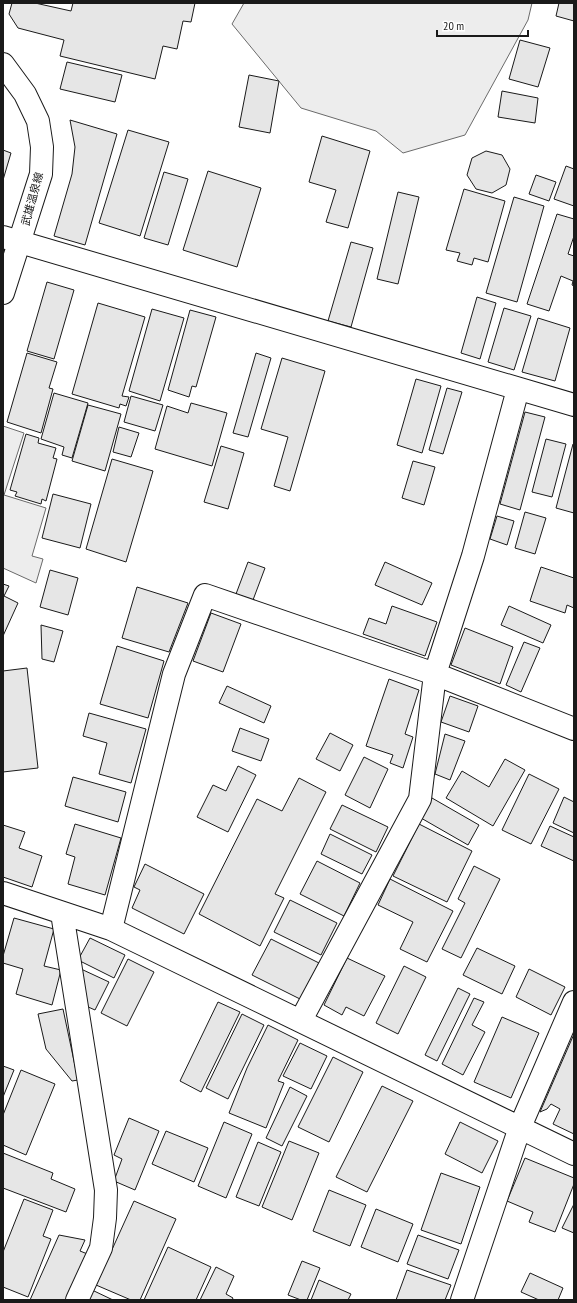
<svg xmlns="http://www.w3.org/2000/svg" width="577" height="1303" font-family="'PT Sans Narrow','Noto Sans JP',sans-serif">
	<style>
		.built { fill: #ededed; stroke: #6a6a6a }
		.building { fill: #e6e6e6; stroke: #1a1a1a }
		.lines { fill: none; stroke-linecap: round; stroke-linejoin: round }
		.minor-casing { stroke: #1a1a1a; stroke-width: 24 }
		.secondary-casing { stroke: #1a1a1a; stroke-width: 24 }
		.minor { stroke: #fff; stroke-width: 22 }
		.secondary { stroke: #fff; stroke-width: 22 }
		.labels { text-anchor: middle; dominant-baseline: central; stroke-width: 3; stroke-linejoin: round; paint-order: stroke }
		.street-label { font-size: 11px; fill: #1a1a1a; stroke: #fff }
	</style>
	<rect width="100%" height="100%" fill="#fff"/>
	<path class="built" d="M244,3H532L528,20L465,135L403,153L376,131L301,108L232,24Z
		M3,426L24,433L4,495L46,508L32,556L43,559L36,583L3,568Z"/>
	<path class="building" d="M12,3H35L71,11L73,3H195L191,22L183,21L177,49L163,46L155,79L60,56L64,40L18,28L9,14Z
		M559,3H574V21L556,16Z
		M520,40L550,48L538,87L509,79Z
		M67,62L122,75L115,102L60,89Z
		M249,75L279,81L270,133L239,127Z
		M502,91L538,98L535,123L498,117Z
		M70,120L117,134L85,245L54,236L72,174L75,147Z
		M128,130L169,142L140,236L99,223Z
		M322,136L370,151L348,228L326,222L336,190L309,182Z
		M3,150L11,153L3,180Z
		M486,151L502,155L510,169L506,185L492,193L476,189L467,175L472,158Z
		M566,166L574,169V206L554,199Z
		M208,171L261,188L237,267L183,250Z
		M164,172L188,179L168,245L144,238Z
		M536,175L556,182L549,201L529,194Z
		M464,189L505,201L488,262L474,258L472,265L457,261L460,253L446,250Z
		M398,192L419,197L398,284L377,279Z
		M514,197L544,206L517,302L486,293Z
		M557,214L574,219V236L568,254L574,256V286L572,285L573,281L561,276L549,311L527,304Z
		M351,242L373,248L351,327L328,321Z
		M47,282L74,290L54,359L27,351Z
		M477,297L496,303L480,359L461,353Z
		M98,303L145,317L122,396L129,397L126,406L120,404L119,408L72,394Z
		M504,308L531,316L514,370L488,362Z
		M152,309L184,318L160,401L129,391Z
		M190,310L216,317L196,387L192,386L189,397L168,390Z
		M538,318L570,328L555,381L522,372Z
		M27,353L57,362L49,388L53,389L41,433L7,422Z
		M256,353L271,358L248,437L233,433Z
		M282,358L325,371L290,491L274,486L288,437L261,429Z
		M416,379L441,386L422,453L397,445Z
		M447,388L462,392L443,454L429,450Z
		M54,393L88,403L72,458L62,455L64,447L41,439Z
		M131,396L163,405L155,431L124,422Z
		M191,403L227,413L212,466L155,449L167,406L188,413Z
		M88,405L121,414L105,471L72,461Z
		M525,412L545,417L520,510L500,504Z
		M119,427L139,433L131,457L113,452Z
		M26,434L39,438L38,443L56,448L53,458L57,459L46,501L42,499L41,504L15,496L17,492L10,490Z
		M546,439L566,444L552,497L532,492Z
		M573,444L574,445V513L556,508Z
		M221,446L244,453L228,509L204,502Z
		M112,459L153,471L126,562L86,549Z
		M413,461L435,467L424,505L402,498Z
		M53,494L91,504L80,548L42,538Z
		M525,512L546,518L535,554L515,548Z
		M497,516L514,521L507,545L490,539Z
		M248,562L265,568L253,600L236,594Z
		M385,562L432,583L422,605L375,585Z
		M541,567L574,578V608L567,605L565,613L530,601Z
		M50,570L78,578L68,615L40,607Z
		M3,584L9,586L4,596L18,603L3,636Z
		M137,587L188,603L169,652L122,638Z
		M392,606L437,622L425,656L363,634L369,618L386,624Z
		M509,606L551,625L543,643L501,625Z
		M211,613L241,624L223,672L193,661Z
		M41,625L63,631L54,662L42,659Z
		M465,628L513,647L500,684L451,665Z
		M524,642L540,648L521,692L506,685Z
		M117,646L164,661L148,718L100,704Z
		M27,668L38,768L3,772V671Z
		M389,679L419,690L405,734L413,737L403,768L390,763L393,755L366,746Z
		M227,686L271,706L264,723L219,703Z
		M450,696L478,706L469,732L441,722Z
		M89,713L146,729L131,783L99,774L107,743L83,736Z
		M240,728L269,739L261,761L232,751Z
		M330,733L353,745L340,771L316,759Z
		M445,734L465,741L450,780L435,774Z
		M364,757L388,769L370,808L345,795Z
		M505,759L525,770L493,826L446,798L462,771L489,787Z
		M238,766L256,775L228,832L197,817L213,785L226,791Z
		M529,774L559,789L531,844L502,830Z
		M73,777L126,792L118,822L65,806Z
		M299,778L326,792L275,894L284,898L260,946L199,914L257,799L282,811Z
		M564,797L574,802V833L553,823Z
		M432,798L479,825L468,845L421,818Z
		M342,805L388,827L376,852L330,829Z
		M75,824L121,838L105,895L68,884L75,857L66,854Z
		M419,824L472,851L447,902L393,876Z
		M3,825L25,832L19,848L42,856L32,887L3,877Z
		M550,826L574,837V861L541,846Z
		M330,834L372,855L362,874L321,854Z
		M317,861L360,883L344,916L300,894Z
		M145,864L204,894L184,934L132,908L140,890L134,887Z
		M474,866L500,879L461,958L442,949L465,903L458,899Z
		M390,879L453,911L427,962L400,949L413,922L378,905Z
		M290,900L337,923L321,955L274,932Z
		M14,918L54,929L44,966L61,970L52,1005L16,994L23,969L3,963V956Z
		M90,938L125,955L114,978L78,960Z
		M271,939L319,963L300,999L252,975Z
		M477,948L515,966L502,994L463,975Z
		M347,958L385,976L364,1016L346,1007L342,1015L324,1005Z
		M128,959L154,972L127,1026L101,1013Z
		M404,966L426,977L398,1034L376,1023Z
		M81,969L109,982L95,1010L86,1006Z
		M529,969L565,987L551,1015L516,997Z
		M458,988L470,994L437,1061L425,1055Z
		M474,998L484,1002L472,1025L485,1032L463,1075L442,1064Z
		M218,1002L240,1012L201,1092L180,1081Z
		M63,1009L78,1080L72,1081L46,1049L38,1014Z
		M242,1014L264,1025L228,1099L206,1088Z
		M502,1017L539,1033L511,1098L474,1082Z
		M268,1025L298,1040L278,1081L284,1083L266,1128L229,1113L247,1068Z
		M574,1034V1134L553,1124L560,1109L551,1104L547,1109L540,1112Z
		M300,1043L327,1056L311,1089L283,1076Z
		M333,1057L363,1072L329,1142L298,1127Z
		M3,1066L14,1070L3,1097Z
		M21,1070L55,1084L26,1155L3,1145V1115Z
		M382,1086L413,1101L367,1192L336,1177Z
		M290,1087L307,1096L282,1146L266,1138Z
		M129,1118L159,1131L135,1190L114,1181L122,1159L114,1155Z
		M224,1122L252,1134L226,1198L198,1186Z
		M460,1122L498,1141L482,1173L445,1154Z
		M166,1131L208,1148L194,1182L152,1164Z
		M289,1141L319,1153L292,1220L262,1207Z
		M258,1142L281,1152L259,1206L236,1197Z
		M3,1153L53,1173L51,1179L75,1189L66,1212L3,1188Z
		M525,1158L574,1178V1184L555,1232L529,1222L533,1212L507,1201Z
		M441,1173L480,1187L461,1244L421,1230Z
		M329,1190L366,1205L350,1246L313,1231Z
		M24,1199L53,1210L43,1236L51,1239L28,1297L3,1287V1252Z
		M134,1201L176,1219L140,1300H131L96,1285Z
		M574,1204V1233L562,1228Z
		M376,1209L413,1224L398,1262L361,1247Z
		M59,1235L85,1240L80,1251L90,1255L68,1300H30Z
		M418,1235L459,1250L448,1279L407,1264Z
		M168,1247L211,1267L196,1300H144Z
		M302,1261L320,1268L307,1300H301L288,1295Z
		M216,1267L234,1276L226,1294L233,1298L232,1300H200Z
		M407,1270L451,1285L445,1300H396Z
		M530,1273L563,1288L558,1300H539L521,1292Z
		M319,1280L351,1294L348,1300H311Z
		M92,1290L113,1300H87Z"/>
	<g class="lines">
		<defs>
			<path id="minor" d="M3,237L574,405
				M3,893L111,929L574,1154
				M62,913L106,1190L105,1218L101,1248L77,1300
				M111,929L174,674L205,595L435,674L574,729
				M301,1020L420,799L435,674L473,556L518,389
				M462,1300L520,1127L574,1002"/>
			<path id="secondary" d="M3,64L25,94L38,121L42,147L41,174L3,293"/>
		</defs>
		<use href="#minor" class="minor-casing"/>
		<use href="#secondary" class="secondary-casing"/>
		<use href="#minor" class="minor"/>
		<use href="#secondary" class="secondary"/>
	</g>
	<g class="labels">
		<g class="street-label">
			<text transform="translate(32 199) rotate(-75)">武雄温泉線</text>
		</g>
	</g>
	<rect width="577" height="1303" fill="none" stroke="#1a1a1a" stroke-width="8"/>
	<path d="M437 30v6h91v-6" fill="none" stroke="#1a1a1a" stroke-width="2"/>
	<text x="443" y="30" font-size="12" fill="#1a1a1a" stroke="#ffffff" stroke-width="3" paint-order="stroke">20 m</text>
</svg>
